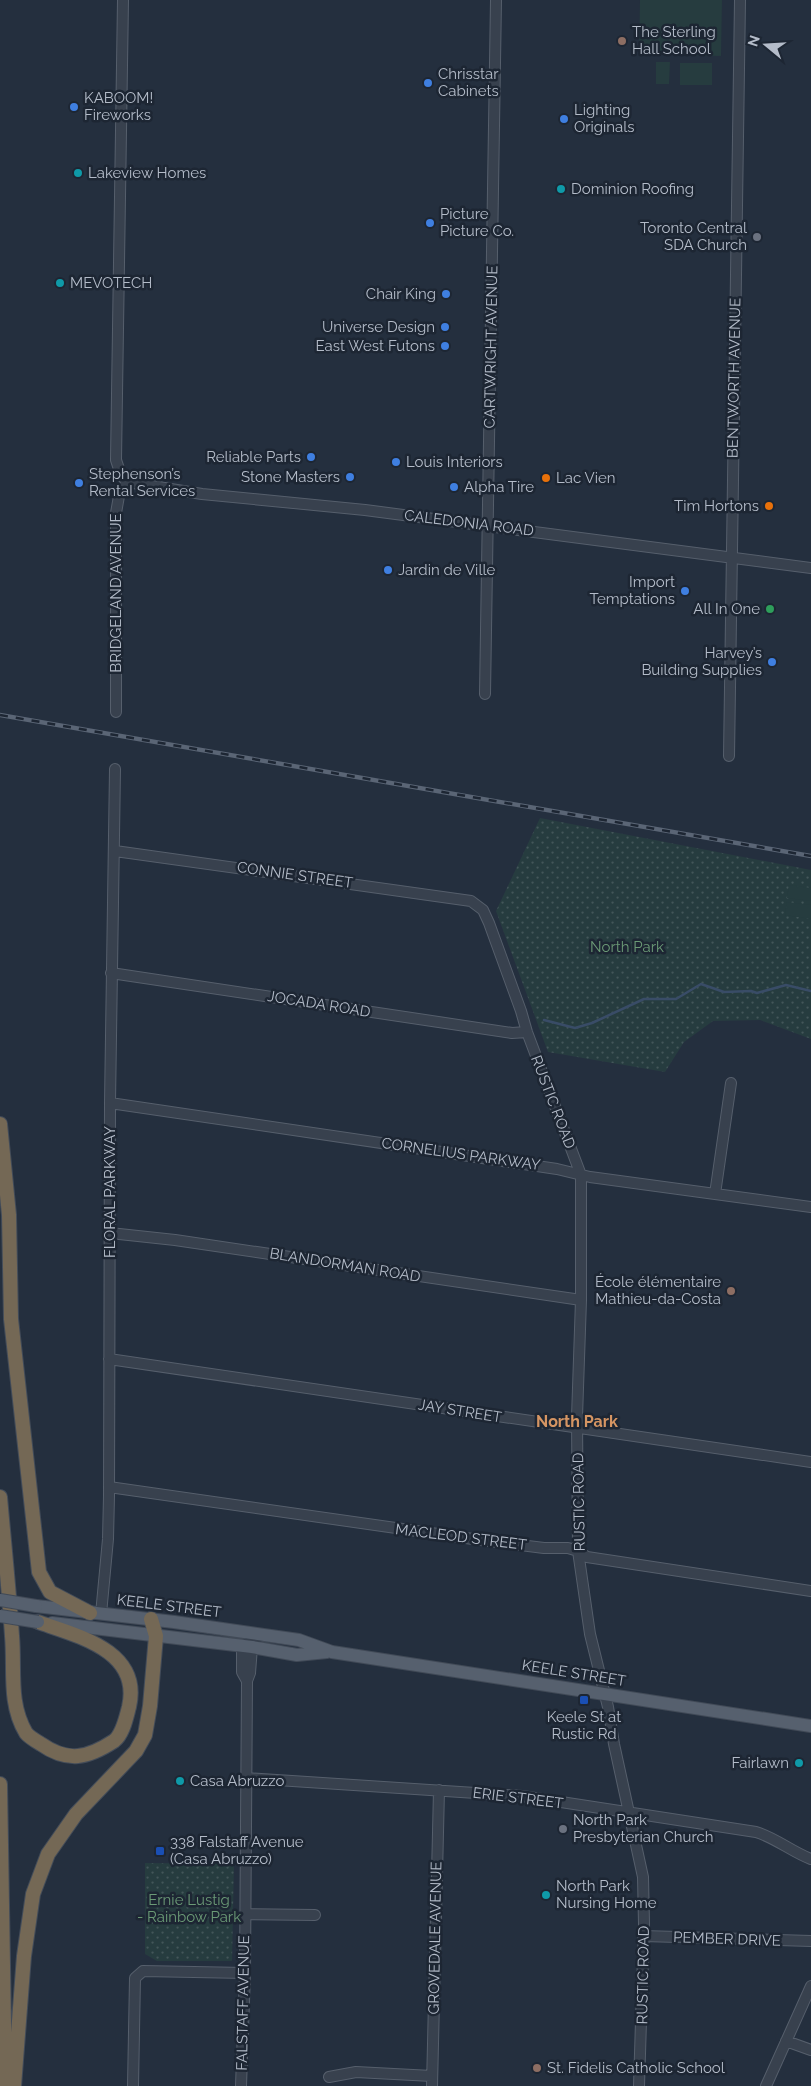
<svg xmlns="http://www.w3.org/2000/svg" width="811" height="2086" font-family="Raleway,sans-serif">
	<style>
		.park { fill: url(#park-dots) }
		.garden { fill: #263c3f }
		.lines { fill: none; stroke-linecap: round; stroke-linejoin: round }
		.stream { stroke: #394c67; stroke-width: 2.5 }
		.minor-casing { stroke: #565f6c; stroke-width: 12 }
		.major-casing { stroke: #414a57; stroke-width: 14 }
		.highway-casing { stroke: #434c59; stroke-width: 16 }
		.minor { stroke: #38414e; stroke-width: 10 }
		.major { stroke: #56606e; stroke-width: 12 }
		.highway { stroke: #746855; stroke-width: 14 }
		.rail-casing { stroke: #5a6575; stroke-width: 4.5 }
		.rail { stroke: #1d2633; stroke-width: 2.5; stroke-dasharray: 8; stroke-linecap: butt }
		.major-bridge-casing { stroke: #414a57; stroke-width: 14; stroke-linecap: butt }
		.major-bridge { stroke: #56606e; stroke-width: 12 }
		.education-dot { fill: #8d6e63; stroke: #1d2633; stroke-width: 2 }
		.shop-dot { fill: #3f7fe0; stroke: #1d2633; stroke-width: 2 }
		.culture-dot { fill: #0f9aa8; stroke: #1d2633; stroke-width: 2 }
		.worship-dot { fill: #6b7280; stroke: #1d2633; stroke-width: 2 }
		.food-dot { fill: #e8710a; stroke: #1d2633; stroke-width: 2 }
		.leisure-dot { fill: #2e9e5b; stroke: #1d2633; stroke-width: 2 }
		.transit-dot { fill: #1a4fb4; stroke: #1d2633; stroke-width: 2 }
		.labels { text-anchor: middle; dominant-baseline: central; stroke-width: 5; stroke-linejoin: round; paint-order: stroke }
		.poi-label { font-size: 15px; fill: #b4bcc9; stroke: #1d2633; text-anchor: start }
		.street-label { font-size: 15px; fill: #b4bcc9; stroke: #1d2633 }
		.park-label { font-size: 15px; fill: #6b9a76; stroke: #1d2633 }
		.neighbourhood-label { font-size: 16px; font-weight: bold; fill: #d59563; stroke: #1d2633 }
	</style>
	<defs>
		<pattern id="park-dots" width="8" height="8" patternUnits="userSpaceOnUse" patternTransform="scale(1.25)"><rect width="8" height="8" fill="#263c3f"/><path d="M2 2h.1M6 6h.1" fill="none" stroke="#435659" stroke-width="1.8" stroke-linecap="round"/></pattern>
	</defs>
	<rect width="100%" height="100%" fill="#242f3e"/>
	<path class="park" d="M540,818L811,870V1039L760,1020L713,1021L684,1042L665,1072L548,1052L496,911Z
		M145,1863L234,1864L232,1961H157L145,1954Z"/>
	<path class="garden" d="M640,0H722L721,56L639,54Z
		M656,62H670L669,84H656Z
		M680,63H712V85H680Z
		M789,885L811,888V901L787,898Z
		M787,902L811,905V919L785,915Z"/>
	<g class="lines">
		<path class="stream" d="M544,1020L575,1028L592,1023L644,999H676L701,984L724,992L751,991L757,993L786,985L811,991"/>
		<defs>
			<path id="minor" d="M123,0L116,460L121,475L127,482L202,494L365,510L811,568
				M485,694L496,0
				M116,712V513L119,496L127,482
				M729,756L740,0
				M115,851L471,901L483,910L489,923L521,1011L527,1032L581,1175V1300L577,1417L578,1551L590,1634L608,1707L614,1744L643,1877L644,1924L639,2086
				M111,973L512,1033L527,1032
				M110,1103L557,1169L590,1177L811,1207
				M715,1194L731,1083
				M110,1233L175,1240L581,1300
				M109,1359L811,1462
				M109,1487L473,1539L544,1548H568L578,1551L587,1557L811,1591
				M101,1614L108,1539L109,1496L110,1103L115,769
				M247,1681L242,1672V1646L263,1635
				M246,1778L522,1796L756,1832C776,1838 792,1852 811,1859
				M245,1914L315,1915
				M643,1936L811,1941
				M786,2041L811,2050
				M329,2077L356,2072L432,2076
				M133,2086L135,1978L143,1971L245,1973
				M241,2086L245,1973L247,1681L250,1673L252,1647
				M432,2086L439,1790
				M766,2086L811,1986"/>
			<path id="major" d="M36,1606L174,1622L299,1640L332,1652L811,1726
				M52,1623L252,1647L297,1655L327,1652"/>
			<path id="highway" d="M0,1124L9,1215L11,1319L39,1572L50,1592L90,1613
				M0,1497C4,1543 9,1590 12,1636C15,1669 8,1703 26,1733C29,1737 36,1741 41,1744C68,1763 88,1758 114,1741C123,1734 126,1718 129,1707C142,1651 78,1636 38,1622
				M0,1784L5,2086
				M14,2086L24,1956L33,1894L48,1854L76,1814L136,1751L145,1735L150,1706L156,1636L151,1619"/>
		</defs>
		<use href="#minor" class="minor-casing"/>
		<use href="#major" class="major-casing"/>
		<use href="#highway" class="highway-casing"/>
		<use href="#minor" class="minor"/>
		<use href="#major" class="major"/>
		<use href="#highway" class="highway"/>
		<defs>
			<path id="rail" d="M0,715L811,856"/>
		</defs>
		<use href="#rail" class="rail-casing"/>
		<use href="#rail" class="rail"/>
		<defs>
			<path id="major-bridge" d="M0,1600L36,1606
				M0,1616L38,1622"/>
		</defs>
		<use href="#major-bridge" class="major-bridge-casing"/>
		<use href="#major-bridge" class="major-bridge"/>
	</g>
	<g class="education-dot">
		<circle cx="622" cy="41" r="5"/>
		<circle cx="731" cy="1291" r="5"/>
		<circle cx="537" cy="2068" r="5"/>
	</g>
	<g class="shop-dot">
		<circle cx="428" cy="83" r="5"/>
		<circle cx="74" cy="107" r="5"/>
		<circle cx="564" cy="119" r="5"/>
		<circle cx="430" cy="223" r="5"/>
		<circle cx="446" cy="294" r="5"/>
		<circle cx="445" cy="327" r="5"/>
		<circle cx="445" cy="346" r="5"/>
		<circle cx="311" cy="457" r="5"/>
		<circle cx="396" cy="462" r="5"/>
		<circle cx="350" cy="477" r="5"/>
		<circle cx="79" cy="483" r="5"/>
		<circle cx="454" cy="487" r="5"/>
		<circle cx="388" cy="570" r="5"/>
		<circle cx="685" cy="591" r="5"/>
		<circle cx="772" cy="662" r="5"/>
	</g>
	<g class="culture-dot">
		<circle cx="78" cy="173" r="5"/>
		<circle cx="561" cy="189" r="5"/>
		<circle cx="60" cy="283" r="5"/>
		<circle cx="799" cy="1763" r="5"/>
		<circle cx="180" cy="1781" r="5"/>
		<circle cx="546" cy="1895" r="5"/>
	</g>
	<g class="worship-dot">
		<circle cx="757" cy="237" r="5"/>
		<circle cx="563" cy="1829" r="5"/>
	</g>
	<g class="food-dot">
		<circle cx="546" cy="478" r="5"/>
		<circle cx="769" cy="506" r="5"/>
	</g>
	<circle class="leisure-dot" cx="770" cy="609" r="5"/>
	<g class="transit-dot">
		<rect x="579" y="1695" width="10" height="10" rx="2.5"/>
		<rect x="155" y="1846" width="10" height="10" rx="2.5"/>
	</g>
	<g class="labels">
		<g class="poi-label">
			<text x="632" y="32">The Sterling<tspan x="632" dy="17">Hall School</tspan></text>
			<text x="438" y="74">Chrisstar<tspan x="438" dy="17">Cabinets</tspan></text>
			<text x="84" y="98">KABOOM!<tspan x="84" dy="17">Fireworks</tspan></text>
			<text x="574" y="110">Lighting<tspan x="574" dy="17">Originals</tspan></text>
			<text x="88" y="173">Lakeview Homes</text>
			<text x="571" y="189">Dominion Roofing</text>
			<text x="440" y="214">Picture<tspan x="440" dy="17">Picture Co.</tspan></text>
			<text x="747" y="228" text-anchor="end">Toronto Central<tspan x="747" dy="17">SDA Church</tspan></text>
			<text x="70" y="283">MEVOTECH</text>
			<text x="436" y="294" text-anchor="end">Chair King</text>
			<text x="435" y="327" text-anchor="end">Universe Design</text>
			<text x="435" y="346" text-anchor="end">East West Futons</text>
			<text x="301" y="457" text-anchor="end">Reliable Parts</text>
			<text x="406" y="462">Louis Interiors</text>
			<text x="89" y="474">Stephenson’s<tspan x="89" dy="17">Rental Services</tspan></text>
			<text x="340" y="477" text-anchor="end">Stone Masters</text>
			<text x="556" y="478">Lac Vien</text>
			<text x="464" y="487">Alpha Tire</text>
			<text x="759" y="506" text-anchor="end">Tim Hortons</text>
			<text x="398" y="570">Jardin de Ville</text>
			<text x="675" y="582" text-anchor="end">Import<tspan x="675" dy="17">Temptations</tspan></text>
			<text x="760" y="609" text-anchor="end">All In One</text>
			<text x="762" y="653" text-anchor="end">Harvey’s<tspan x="762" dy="17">Building Supplies</tspan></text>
			<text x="721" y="1282" text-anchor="end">École élémentaire<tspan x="721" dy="17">Mathieu-da-Costa</tspan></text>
			<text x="584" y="1717" text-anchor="middle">Keele St at<tspan x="584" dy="17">Rustic Rd</tspan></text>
			<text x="789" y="1763" text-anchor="end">Fairlawn</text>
			<text x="190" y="1781">Casa Abruzzo</text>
			<text x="573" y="1820">North Park<tspan x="573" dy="17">Presbyterian Church</tspan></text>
			<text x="170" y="1842">338 Falstaff Avenue<tspan x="170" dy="17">(Casa Abruzzo)</tspan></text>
			<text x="556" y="1886">North Park<tspan x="556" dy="17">Nursing Home</tspan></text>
			<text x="547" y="2068">St. Fidelis Catholic School</text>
		</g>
		<g class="street-label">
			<text transform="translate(491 347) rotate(-89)">CARTWRIGHT AVENUE</text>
			<text transform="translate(734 378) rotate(-89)">BENTWORTH AVENUE</text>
			<text transform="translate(469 523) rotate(7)">CALEDONIA ROAD</text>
			<text transform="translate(116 593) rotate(-90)">BRIDGELAND AVENUE</text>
			<text transform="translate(295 875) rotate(8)">CONNIE STREET</text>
			<text transform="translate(319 1004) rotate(9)">JOCADA ROAD</text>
			<text transform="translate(553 1102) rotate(69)">RUSTIC ROAD</text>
			<text transform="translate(461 1154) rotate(8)">CORNELIUS PARKWAY</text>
			<text transform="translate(110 1192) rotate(-90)">FLORAL PARKWAY</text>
			<text transform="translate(345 1265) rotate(9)">BLANDORMAN ROAD</text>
			<text transform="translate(460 1411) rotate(9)">JAY STREET</text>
			<text transform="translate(579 1502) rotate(-91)">RUSTIC ROAD</text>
			<text transform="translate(461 1537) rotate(7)">MACLEOD STREET</text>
			<text transform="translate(169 1606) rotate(7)">KEELE STREET</text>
			<text transform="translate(574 1673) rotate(9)">KEELE STREET</text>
			<text transform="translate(518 1798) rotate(7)">ERIE STREET</text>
			<text transform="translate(435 1938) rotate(-89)">GROVEDALE AVENUE</text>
			<text transform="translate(727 1939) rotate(2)">PEMBER DRIVE</text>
			<text transform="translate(643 1975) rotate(-89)">RUSTIC ROAD</text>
			<text transform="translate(243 2003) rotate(-89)">FALSTAFF AVENUE</text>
		</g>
		<g class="park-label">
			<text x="627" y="947">North Park</text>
			<text x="189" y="1900">Ernie Lustig<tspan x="189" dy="17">- Rainbow Park</tspan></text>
		</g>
		<g class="neighbourhood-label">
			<text x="577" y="1421">North Park</text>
		</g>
	</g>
	<g transform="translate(766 45) rotate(288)" stroke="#1d2633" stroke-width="4" paint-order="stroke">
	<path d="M0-4L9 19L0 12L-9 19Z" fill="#b4bcc9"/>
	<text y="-8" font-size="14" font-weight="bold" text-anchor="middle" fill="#b4bcc9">N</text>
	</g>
</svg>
